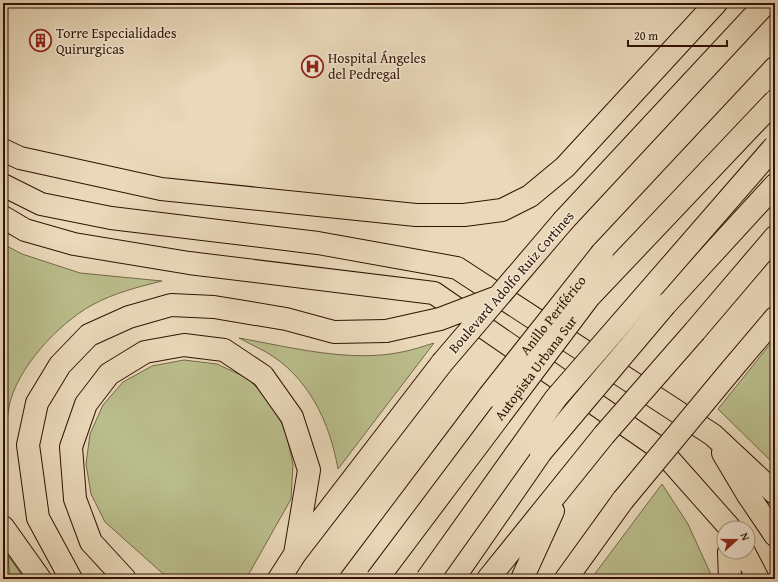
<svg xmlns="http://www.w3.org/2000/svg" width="778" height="582" font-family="'Gentium Book Plus',serif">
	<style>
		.green { fill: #babe8c; stroke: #766848 }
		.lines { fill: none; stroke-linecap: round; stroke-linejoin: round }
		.major-casing { stroke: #321204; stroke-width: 24 }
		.highway-casing { stroke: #321204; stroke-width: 24 }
		.major { stroke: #e9d8b9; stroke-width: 22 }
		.highway { stroke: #e9d8b9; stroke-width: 22 }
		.major-bridge-casing { stroke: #321204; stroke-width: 24; stroke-linecap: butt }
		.highway-bridge-casing { stroke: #321204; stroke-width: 24; stroke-linecap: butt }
		.major-bridge { stroke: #e9d8b9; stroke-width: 22 }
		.highway-bridge { stroke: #e9d8b9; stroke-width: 22 }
		.labels { text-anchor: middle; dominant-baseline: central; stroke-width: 3; stroke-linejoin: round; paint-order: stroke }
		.poi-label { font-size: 14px; fill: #321204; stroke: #f1e6d2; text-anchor: start }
		.street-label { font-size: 14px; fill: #321204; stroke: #f1e6d2 }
	</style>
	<rect width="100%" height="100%" fill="#e9d8b9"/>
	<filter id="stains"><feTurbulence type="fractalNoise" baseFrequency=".005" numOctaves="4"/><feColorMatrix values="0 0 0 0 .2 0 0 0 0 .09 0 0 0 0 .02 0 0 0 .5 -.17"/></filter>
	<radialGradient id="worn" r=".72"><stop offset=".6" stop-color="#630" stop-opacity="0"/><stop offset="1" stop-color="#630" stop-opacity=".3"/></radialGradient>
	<path class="green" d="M3,244L22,254L80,273L162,281C138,287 114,293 92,305C58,324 16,369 9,407C7,418 6,430 5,441L3,431Z
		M239,338C290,347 350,363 402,352C413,350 424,346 434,343L338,469C330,423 309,377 266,352C257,347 248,343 239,338Z
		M775,338V465L718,409Z
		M184,360L217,364L247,378L270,401L286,431L293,465L291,499L246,579H169L105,522L91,494L86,464L90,434L103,405L123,382L152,366Z
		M662,484L688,524L713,579H591Z
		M8,556L25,579H10Z"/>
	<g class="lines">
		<defs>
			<path id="major" d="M3,150L20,158L161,189L416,215H464L502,210L530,196L565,167L716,3
				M3,185L41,204L111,218L318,243L457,268L713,435L775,493
				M3,217L25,230L74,244L189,263L434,293L659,448L730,528
				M564,220L766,3
				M695,331L775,237
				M731,370L775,318
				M723,453L748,495L775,535
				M3,527L40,579
				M729,552L730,579
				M744,552L758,579
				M71,579L38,518L28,445L37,403L60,365L89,335L129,317L171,305L214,307L286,319L334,332L386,331
				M125,579L91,542L75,499L71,447L86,404L109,374L145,352L184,345L224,350L263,376L292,417L309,470L295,554
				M279,579L295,554L442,363
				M488,579L604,435
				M522,579L553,511
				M566,579L623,500"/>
			<path id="highway" d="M602,253L775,68
				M665,305L775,185
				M351,579L489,396
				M453,579L541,452"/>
		</defs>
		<use href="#major" class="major-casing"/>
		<use href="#highway" class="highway-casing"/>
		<use href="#major" class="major"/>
		<use href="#highway" class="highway"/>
		<defs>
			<path id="major-bridge" d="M386,331L440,319L495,298
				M442,363L564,220
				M604,435L695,331
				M623,500L731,370"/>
			<g id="highway-bridge">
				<path id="s1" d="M489,396L602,253"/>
				<path d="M541,452L665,305"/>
				<path id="s2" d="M377,579L589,297L775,101"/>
				<path d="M427,579L556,398L775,146"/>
			</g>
		</defs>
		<use href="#major-bridge" class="major-bridge-casing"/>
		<use href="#highway-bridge" class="highway-bridge-casing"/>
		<use href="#major-bridge" class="major-bridge"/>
		<use href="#highway-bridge" class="highway-bridge"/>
	</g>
	<defs>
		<symbol id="building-ring" viewBox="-11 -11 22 22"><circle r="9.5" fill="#f1e6d2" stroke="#8f2418" stroke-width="1.5"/><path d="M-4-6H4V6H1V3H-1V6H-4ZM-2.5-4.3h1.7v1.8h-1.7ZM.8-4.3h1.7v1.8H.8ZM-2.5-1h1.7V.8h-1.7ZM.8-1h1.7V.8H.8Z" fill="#8f2418"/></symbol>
		<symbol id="hospital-ring" viewBox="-11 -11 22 22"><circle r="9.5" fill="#f1e6d2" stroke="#8f2418" stroke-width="1.5"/><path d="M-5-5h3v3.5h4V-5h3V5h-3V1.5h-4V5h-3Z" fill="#8f2418"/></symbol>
	</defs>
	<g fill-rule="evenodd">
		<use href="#building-ring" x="28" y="28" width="25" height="25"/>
		<use href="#hospital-ring" x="300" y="54" width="25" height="25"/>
	</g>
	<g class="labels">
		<g class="poi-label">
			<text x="56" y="33">Torre Especialidades<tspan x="56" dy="16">Quirurgicas</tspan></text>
			<text x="328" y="58">Hospital Ángeles<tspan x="328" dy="16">del Pedregal</tspan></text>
		</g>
		<g class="street-label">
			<text transform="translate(511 282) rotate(-49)">Boulevard Adolfo Ruiz Cortines</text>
			<text stroke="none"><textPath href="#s1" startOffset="103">Anillo Periférico</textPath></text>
			<text stroke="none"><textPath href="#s2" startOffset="264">Autopista Urbana Sur</textPath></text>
		</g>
	</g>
	<rect width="778" height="582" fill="none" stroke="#e9d8b9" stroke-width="16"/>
	<rect x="4" y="4" width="770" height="574" fill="none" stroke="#321204" stroke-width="2"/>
	<rect x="8" y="8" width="762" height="566" fill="none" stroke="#321204"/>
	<g transform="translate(736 540) rotate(69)"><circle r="19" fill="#f1e6d2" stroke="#a59180"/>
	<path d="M0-3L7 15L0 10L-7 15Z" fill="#8f2418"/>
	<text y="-6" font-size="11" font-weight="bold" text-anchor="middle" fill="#321204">N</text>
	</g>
	<path d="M628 40v6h99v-6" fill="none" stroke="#321204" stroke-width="2"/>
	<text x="634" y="40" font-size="12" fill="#321204" stroke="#f1e6d2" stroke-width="3" paint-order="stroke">20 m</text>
	<rect width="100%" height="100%" filter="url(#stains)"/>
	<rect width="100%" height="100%" fill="url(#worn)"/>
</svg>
